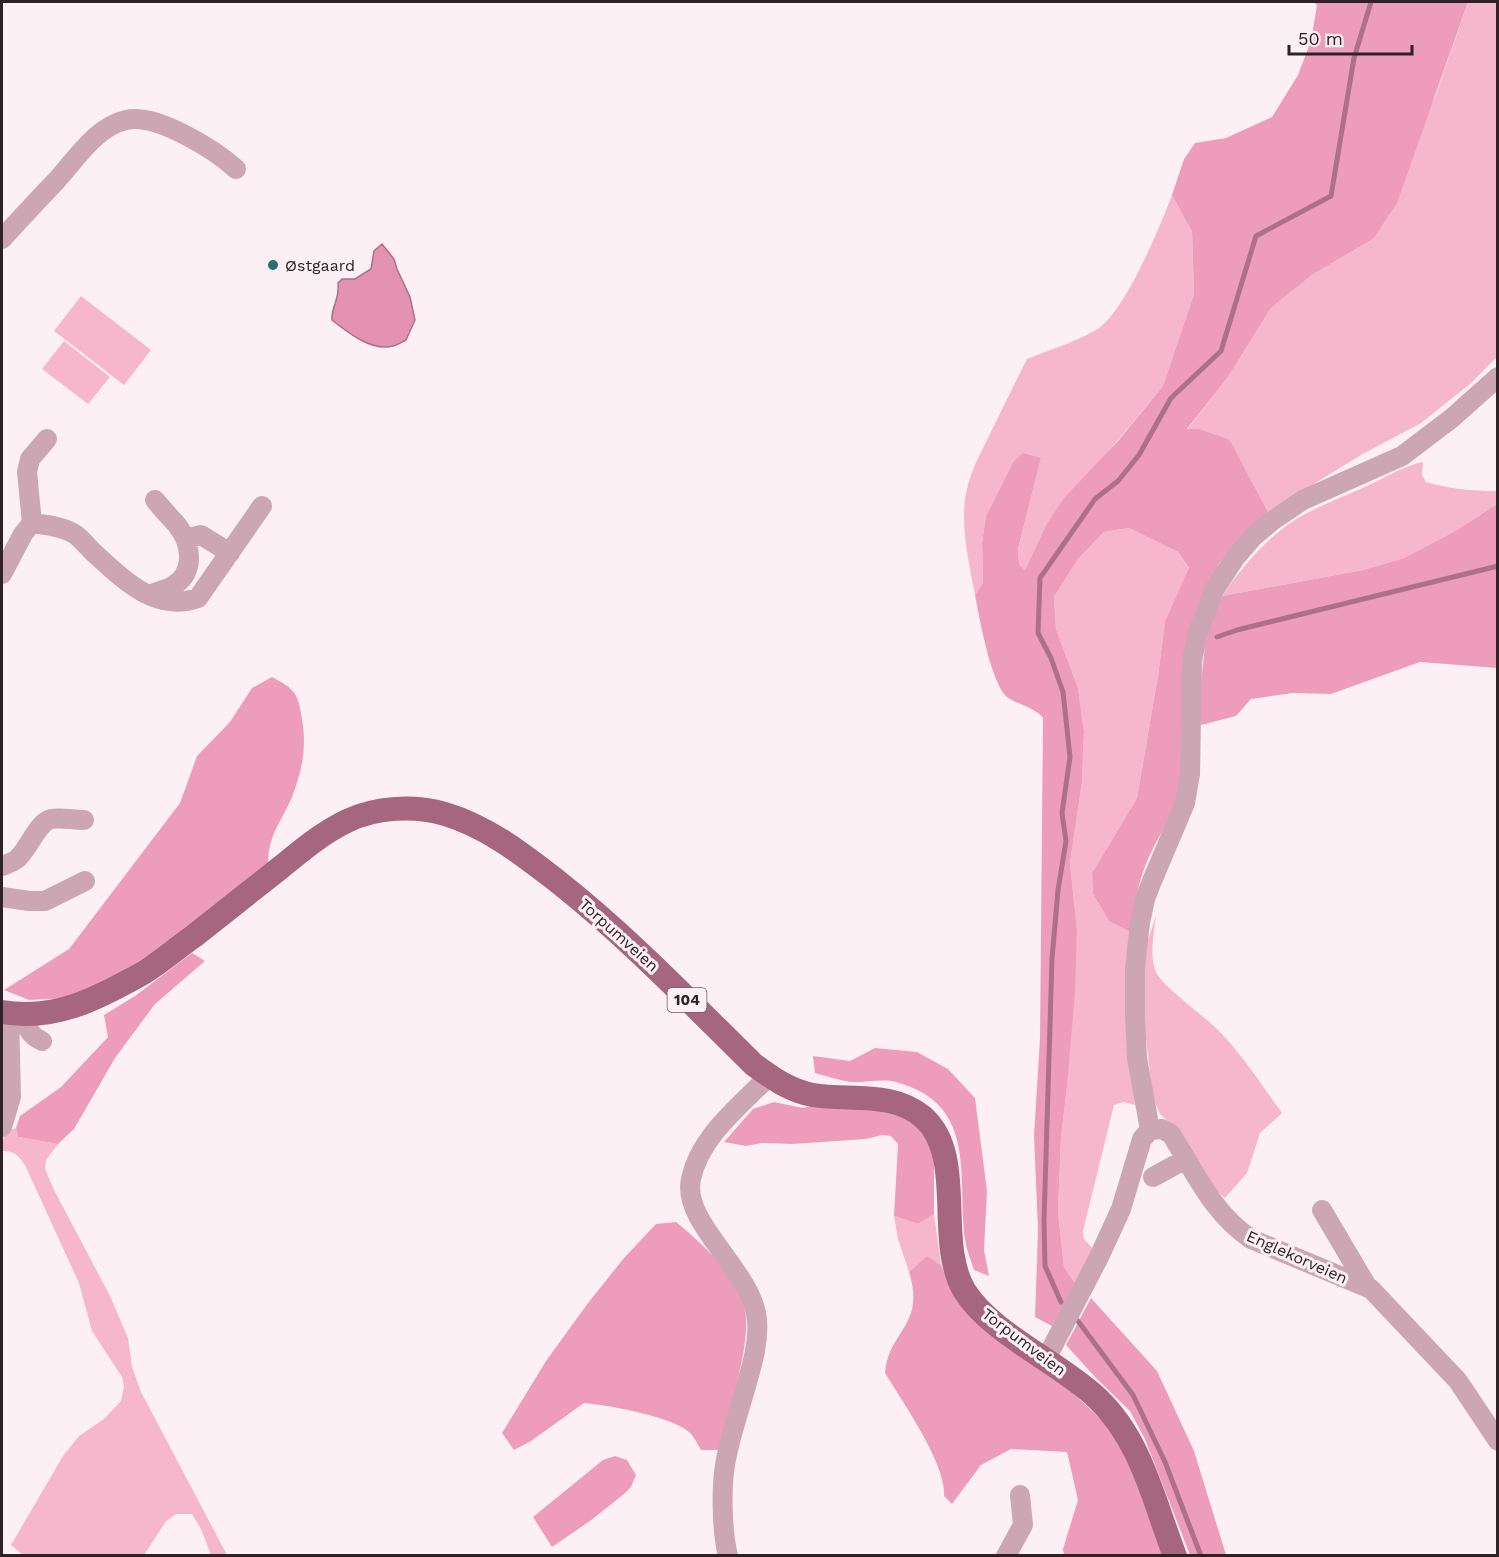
<svg xmlns="http://www.w3.org/2000/svg" width="1499" height="1557" font-family="'Work Sans',sans-serif">
	<style>
		.green { fill: #f6b6cc }
		.forest { fill: #ed9dba }
		.water { fill: #e393b0; stroke: #ac7187; stroke-width: 1.5 }
		.lines { fill: none; stroke-linecap: round; stroke-linejoin: round }
		.stream { stroke: #ac7187; stroke-width: 5 }
		.minor { stroke: #cca7b3; stroke-width: 20 }
		.major { stroke: #a5667e; stroke-width: 24 }
		.poi-dot { fill: #266f78; stroke: #fcf0f4; stroke-width: 2 }
		.labels { text-anchor: middle; dominant-baseline: central; stroke-width: 6; stroke-linejoin: round; paint-order: stroke }
		.shield { fill: #fcf0f4; stroke: #6b6064; stroke-width: 1.5 }
		.shield-label { font-size: 15px; font-weight: bold; fill: #2d2326 }
		.poi-label { font-size: 16px; fill: #2d2326; stroke: #fcf0f4; text-anchor: start }
		.street-label { font-size: 16px; fill: #2d2326; stroke: #fcf0f4 }
	</style>
	<rect width="100%" height="100%" fill="#fcf0f4"/>
	<path class="green" d="M1468,2H1497V357L1470,384L1421,423L1361,455L1268,512L1230,440L1187,430L1228,377L1271,308L1312,275L1373,239L1437,92Z
		M1172,195L1192,232L1194,294L1163,386L1045,527L1025,570L1019,564L1018,549L1041,458L1013,462L986,516L982,543L983,583L975,595C969,563 959,521 967,489C971,471 980,454 988,438C1001,411 1014,385 1027,359C1049,350 1076,342 1096,330C1124,314 1160,227 1172,195Z
		M81,296L151,350L124,385L54,331Z
		M64,341L110,377L88,404L42,369Z
		M1423,462L1422,475L1426,482C1450,489 1473,491 1497,491V504L1457,530L1404,558L1363,570L1222,596C1243,566 1266,538 1298,518C1320,505 1346,496 1369,485C1387,477 1403,466 1423,462Z
		M1129,528L1178,552L1189,569L1165,621L1158,676L1137,798L1092,873L1093,894L1109,921L1130,932L1129,1047L1135,1105L1123,1102L1114,1105L1083,1231L1084,1239L1094,1250L1075,1283L1064,1267L1058,1212L1061,1137L1067,1087L1077,930L1070,863L1082,782L1084,731L1078,688L1056,629L1054,597L1078,559L1104,532Z
		M1156,916C1154,933 1149,956 1156,972C1162,986 1203,1015 1217,1029C1242,1054 1261,1084 1282,1113L1260,1133L1247,1173L1225,1198L1216,1190L1170,1123L1160,1114L1153,1098L1143,1013L1144,972L1148,940Z
		M16,1128L18,1137L58,1144L46,1160L45,1169L54,1190L110,1296L128,1338L132,1367L141,1392L227,1555H211L201,1529L192,1514H176L166,1521L144,1555H23L11,1545L63,1456L79,1436L104,1419L121,1401L124,1386L122,1377L92,1331L79,1283L25,1165C19,1156 14,1150 2,1151C2,1139 4,1131 16,1128Z
		M934,1214L941,1265L927,1256L909,1272L898,1239L894,1216L918,1224Z"/>
	<path class="forest" d="M1313,2H1468L1397,203L1373,239L1312,275L1271,308L1228,377L1187,429H1199L1230,440L1268,512L1220,562L1203,595L1177,800C1169,821 1157,839 1148,859C1138,882 1134,907 1130,932L1109,921L1093,894L1092,873L1137,798L1158,676L1165,621L1189,568L1178,552L1129,528L1104,532L1078,559L1054,597L1056,629L1078,688L1084,731L1082,782L1070,863L1077,930L1075,992L1067,1087L1061,1137L1058,1212L1064,1267L1075,1283L1052,1326L1035,1317L1038,1230L1034,1136L1040,1039L1043,718C1034,707 1018,705 1007,697C991,684 979,616 975,595L983,583L982,543L986,516L1013,462L1023,453L1041,458L1018,549L1019,564L1025,570L1045,527L1064,498L1117,442L1163,386L1194,294L1192,232L1172,195L1184,159L1195,143L1226,138L1272,117L1298,75L1311,41L1317,5Z
		M1497,504V668L1420,662L1331,694L1293,693L1251,699L1236,716L1201,725L1199,701L1206,636L1222,596L1363,570L1404,558L1457,530Z
		M272,677C295,689 298,693 302,719C307,748 302,771 292,797C281,823 269,833 268,863L165,945L103,983L68,998L29,1000L4,990L69,949L180,803L197,756L230,722L252,688Z
		M192,953L205,961L155,1004L115,1058L74,1129L58,1144L18,1137L16,1128L20,1116L61,1087L108,1037L104,1015L135,996Z
		M875,1048L917,1052L948,1069L975,1098L987,1191L984,1250L989,1276L974,1270C971,1260 966,1249 965,1239C957,1176 978,1104 896,1082C882,1078 865,1083 850,1082C839,1080 826,1076 815,1073L813,1056L850,1061Z
		M774,1102L803,1108L822,1103L861,1105L912,1120L934,1151V1214L918,1224L894,1216L898,1144L891,1136L882,1135L866,1139L793,1144L762,1143L746,1146L724,1142L753,1109Z
		M676,1222C704,1245 732,1271 744,1307C754,1338 727,1416 718,1450H701C698,1445 695,1439 691,1434C676,1417 608,1405 584,1403L531,1441L514,1450L502,1433L546,1361L588,1303L624,1258L656,1224Z
		M927,1256L941,1265L949,1285L962,1304L1071,1391L1108,1426L1123,1449L1164,1555H1064L1063,1549L1078,1500L1067,1452L1011,1449L981,1465L952,1504L944,1496C947,1465 902,1401 885,1373C888,1331 926,1326 909,1272Z
		M1091,1298L1157,1371L1194,1451L1226,1555H1190L1145,1439L1130,1411L1096,1378L1066,1345Z
		M615,1456L627,1460L636,1475L631,1487L624,1494L590,1521L552,1547L533,1517L603,1460Z"/>
	<path class="water" d="M382,244L394,259L397,269L410,297L415,320L406,340C402,342 397,345 393,346C372,352 347,332 332,320C331,305 340,302 338,283L342,279H355L371,269L374,251Z"/>
	<g class="lines">
		<path class="stream" d="M1217,637L1237,630L1498,566
			M1061,1302L1045,1266L1044,1221L1052,959L1058,890L1066,841L1062,813L1070,757L1063,692L1051,658L1038,633L1040,578L1095,499L1118,481L1139,455L1171,398L1221,351L1256,236L1331,196L1354,58L1371,2
			M1078,1321L1133,1395L1165,1462L1201,1556"/>
		<path class="minor" d="M2,239C19,220 37,201 55,182C75,161 95,127 126,120C156,113 214,149 236,169
			M32,523C45,525 61,526 73,533C80,537 87,546 93,552C123,579 155,613 198,598L262,506
			M186,539L201,535L230,553
			M2,574L23,534L32,523L27,472L30,459L47,439
			M149,595C156,592 165,590 171,587C196,574 192,544 177,525C170,517 162,509 155,500
			M2,866C7,864 14,862 18,858C29,848 38,822 51,819C61,817 73,820 84,820
			M2,897L29,901H45L85,881
			M24,1015C27,1028 29,1035 42,1041
			M2,1127L11,1097L9,1013
			M1150,1130L1137,1058L1135,1016V968L1140,923L1145,899L1152,881L1185,803L1190,774L1192,662L1197,635L1214,590L1235,558L1253,537L1272,521L1303,500L1402,456L1452,418L1498,377
			M1153,1177L1186,1159
			M1322,1210L1368,1288
			M1046,1359L1099,1257L1121,1209L1142,1139L1150,1130L1162,1129L1171,1134C1196,1174 1212,1212 1251,1239L1371,1289L1458,1381L1498,1441
			M728,1556C722,1532 721,1490 725,1465C729,1439 739,1412 746,1386C752,1365 759,1342 757,1320C753,1271 681,1223 691,1179C700,1136 740,1106 769,1076
			M1006,1556L1023,1525L1020,1495"/>
		<path class="major" d="M2,1012C55,1021 97,999 143,973C161,962 177,948 194,936C223,913 251,891 280,868C301,851 322,833 347,821C376,807 414,805 445,814C488,827 522,854 557,881C628,937 689,1001 753,1064C772,1078 790,1091 813,1095C850,1101 892,1091 923,1117C967,1156 935,1240 964,1290C990,1333 1060,1363 1097,1398C1141,1439 1154,1502 1175,1556"/>
	</g>
	<circle class="poi-dot" cx="273" cy="265" r="6"/>
	<g class="labels">
		<rect class="shield" x="667.5" y="988" width="39" height="24" rx="4.5"/>
		<g class="shield-label">
			<text x="687" y="1000">104</text>
		</g>
		<g class="poi-label">
			<text x="285" y="265">Østgaard</text>
		</g>
		<g class="street-label">
			<text transform="translate(619 935) rotate(42)">Torpumveien</text>
			<text transform="translate(1297 1257) rotate(24)">Englekorveien</text>
			<text transform="translate(1024 1342) rotate(37)">Torpumveien</text>
		</g>
	</g>
	<rect width="1499" height="1557" fill="none" stroke="#2d2326" stroke-width="6"/>
	<path d="M1289 45v9h123v-9" fill="none" stroke="#2d2326" stroke-width="3"/>
	<text x="1298" y="45" font-size="18" fill="#2d2326" stroke="#fcf0f4" stroke-width="4.5" paint-order="stroke">50 m</text>
</svg>
